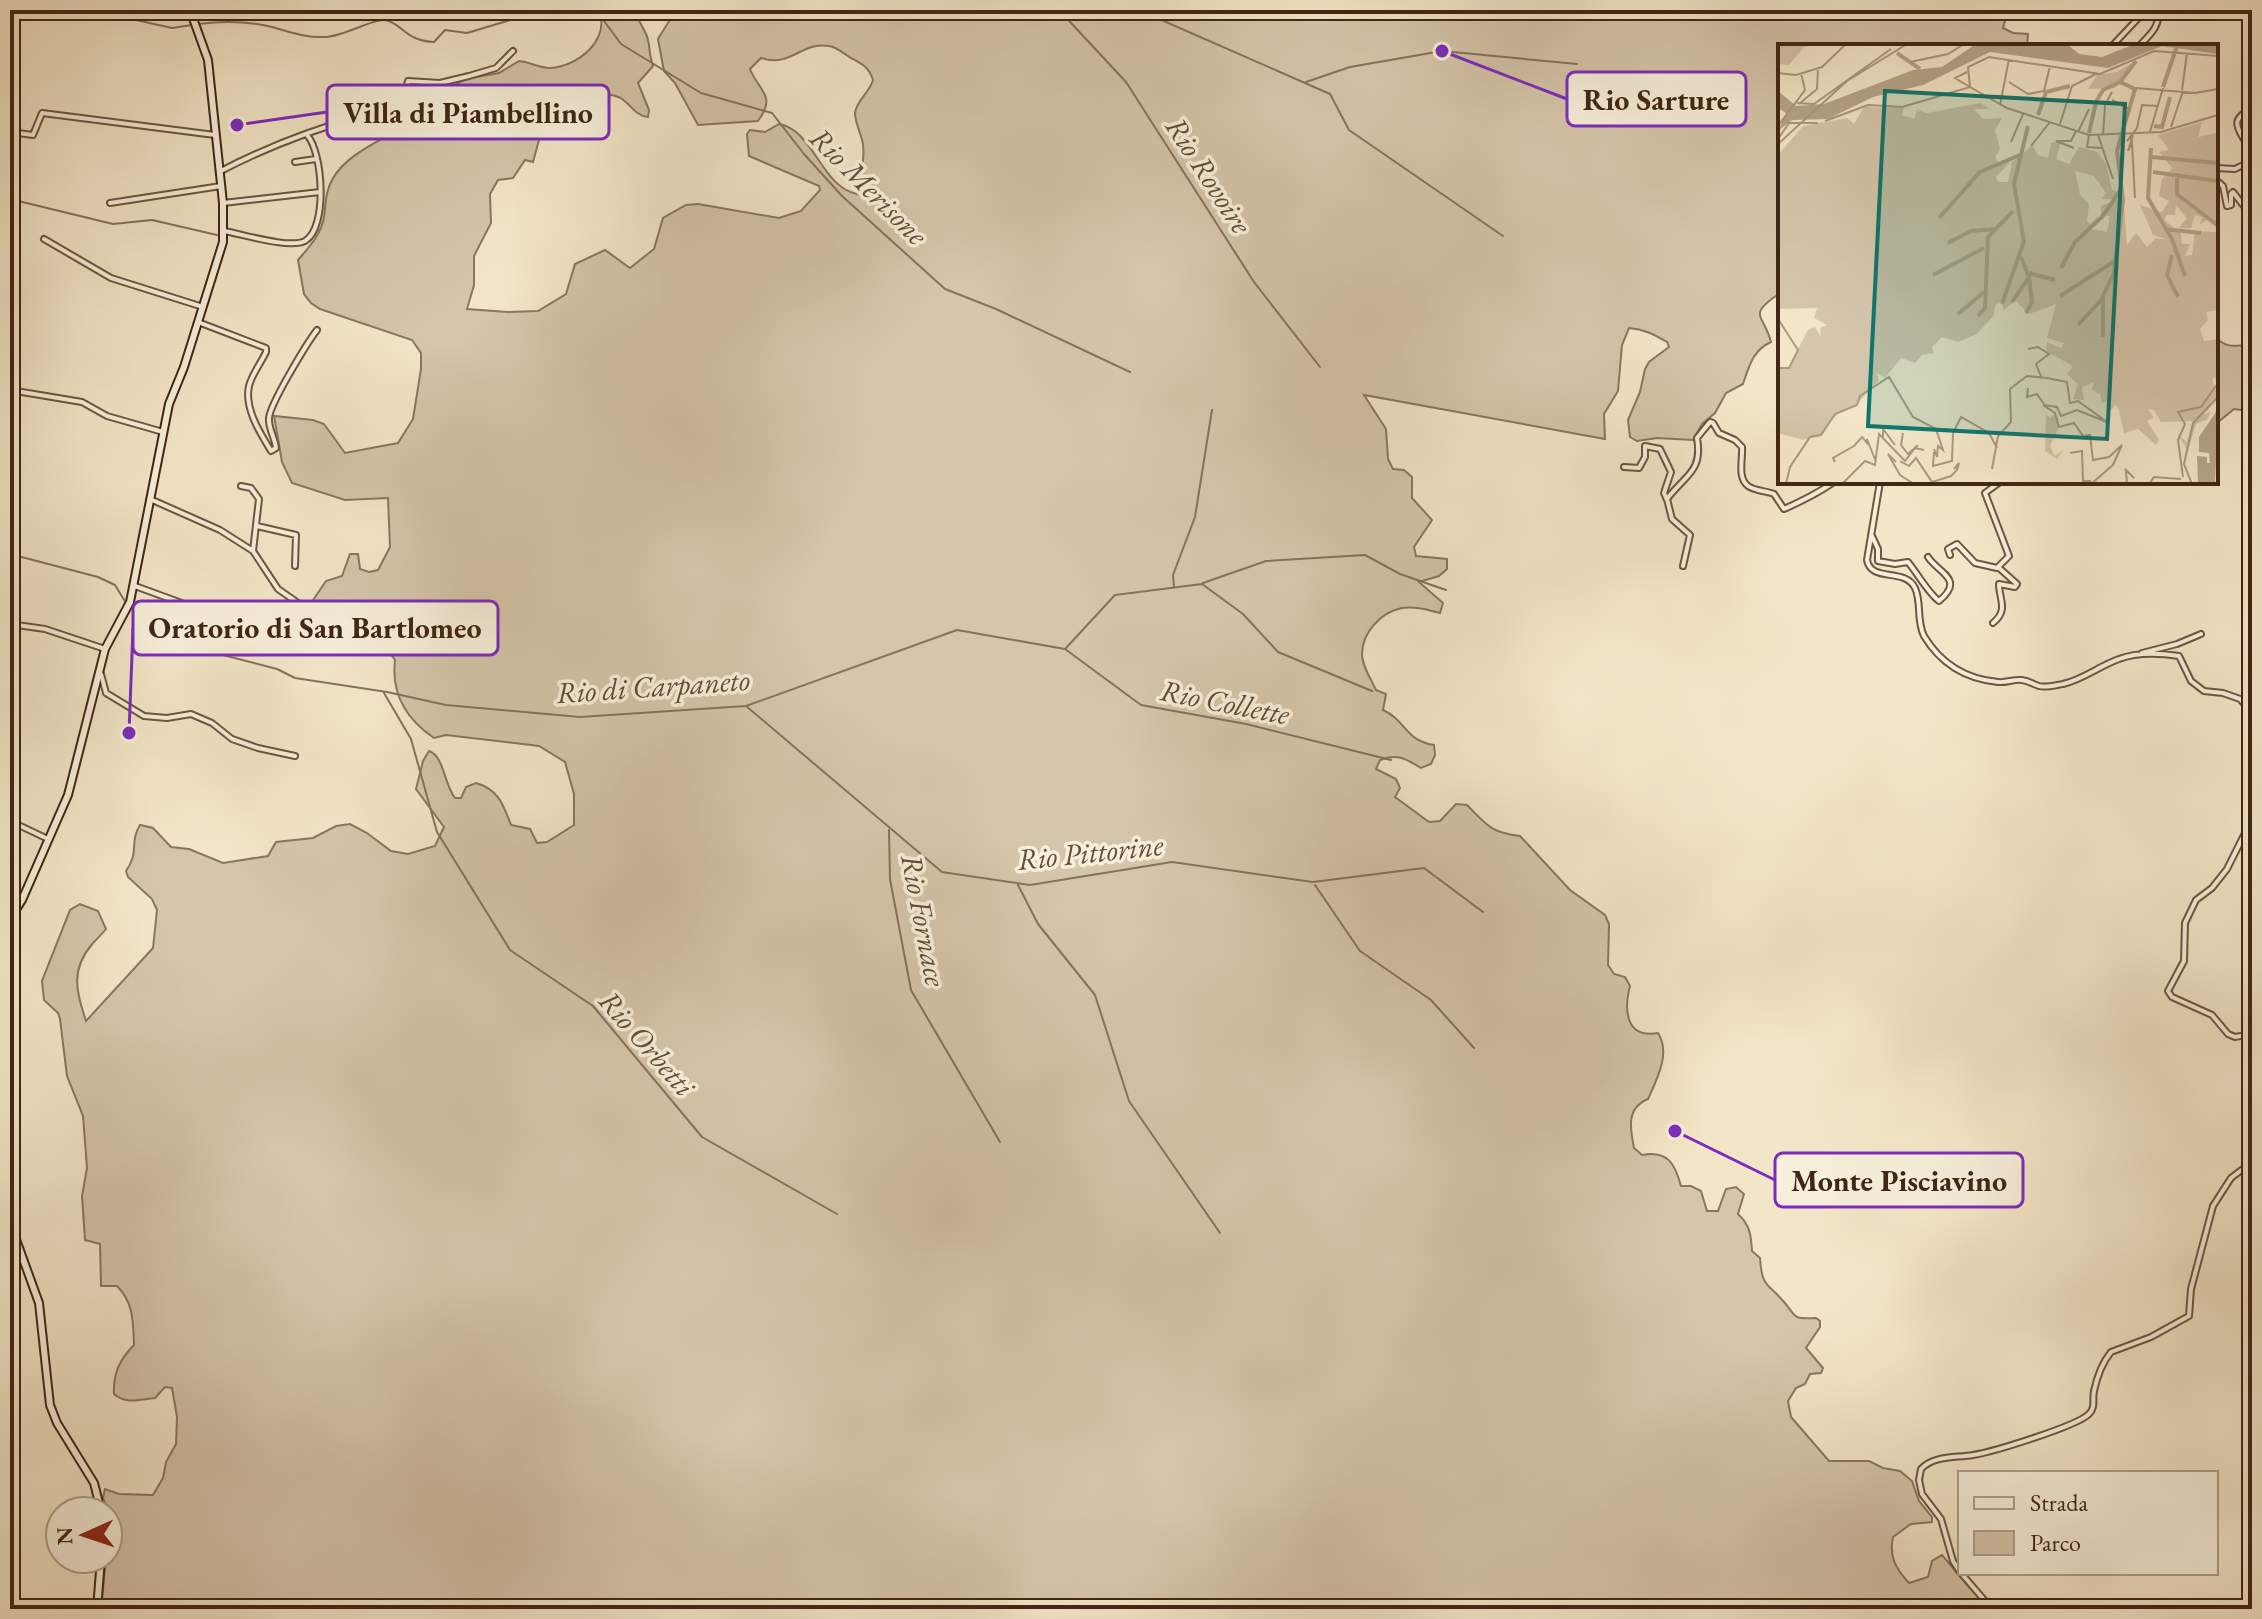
<svg xmlns="http://www.w3.org/2000/svg" width="2262" height="1619" font-family="'EB Garamond',serif">
	<style>
		.green { fill: #d5c5aa; stroke: #8a7660; stroke-width: 2 }
		.lines { fill: none; stroke-linecap: round; stroke-linejoin: round }
		.stream { stroke: #87725c; stroke-width: 2 }
		.minor-casing { stroke: #6d5642; stroke-width: 8 }
		.secondary-casing { stroke: #402615; stroke-width: 10 }
		.minor { stroke: #f7efdb; stroke-width: 4 }
		.secondary { stroke: #f7efdb; stroke-width: 6 }
		.labels { text-anchor: middle; dominant-baseline: central; stroke-width: 7; stroke-linejoin: round; paint-order: stroke }
		.water-label { font-size: 30px; font-style: italic; fill: #634c38; stroke: #f7efdb }
		.inset-river { fill: none; stroke: #b6a58b; stroke-width: 4 }
		.inset-road { fill: none; stroke: #ab9980; stroke-width: 2 }
		.view { fill: #0f766e; fill-opacity: 0.15; stroke: #0f766e; stroke-width: 4 }
		.inset-edge { fill: none; stroke: #402615; stroke-width: 4 }
		.leader { fill: none; stroke: #7b2cbf; stroke-width: 3 }
		.callout-dot { fill: #7b2cbf; stroke: #f7efdb; stroke-width: 3 }
		.callout { fill: #f7efdb; stroke: #7b2cbf; stroke-width: 3 }
		.callout-label { font-size: 30px; text-anchor: middle; font-weight: bold; fill: #402615 }
	</style>
	<rect width="100%" height="100%" fill="#f3e6c8"/>
	<filter id="stains"><feTurbulence type="fractalNoise" baseFrequency=".0025" numOctaves="4"/><feColorMatrix values="0 0 0 0 .2 0 0 0 0 .09 0 0 0 0 .02 0 0 0 .5 -.17"/></filter>
	<radialGradient id="worn" r=".72"><stop offset=".6" stop-color="#630" stop-opacity="0"/><stop offset="1" stop-color="#630" stop-opacity=".3"/></radialGradient>
	<path class="green" d="M599,10H636C637,20 642,25 646,34C651,45 648,53 653,66L638,83L649,110L648,117C629,115 629,92 603,95L547,128L539,140L533,162L525,160L513,178L498,180L490,194L491,223L474,256V285L467,309L508,312L538,311L566,294L575,264L605,250L630,268L654,249L663,218L686,205L698,204L779,218L801,211L820,190L819,186L749,156L747,134L750,130L765,132L779,124C814,130 821,187 857,194C860,176 865,162 863,144C861,133 855,123 855,113C856,101 870,92 873,80C869,67 862,64 851,58C844,54 837,47 829,46C802,41 791,68 761,58L750,69C759,92 777,95 758,121L698,125L675,83L664,71L658,39L671,18L668,10H2008L2003,28L2013,33L2028,34L2027,46L2003,43L1988,46H1780L1778,277L1780,293C1746,316 1764,314 1771,342C1753,350 1749,366 1743,384L1726,393L1715,413L1702,424L1693,440L1657,438L1637,441L1630,437L1628,420L1640,392L1645,369L1649,362L1669,347L1667,342C1655,335 1644,329 1629,328L1622,345L1618,391L1604,414L1605,439L1364,395L1386,429L1388,459L1393,469L1404,470L1412,477V498L1432,520L1414,547L1416,556L1447,559V569L1439,576L1419,582L1443,603L1440,613C1428,610 1415,606 1402,608C1381,612 1362,633 1362,654C1362,666 1371,679 1376,690L1386,694L1383,710C1407,721 1404,740 1434,745L1435,755L1431,764L1421,768C1406,759 1397,753 1380,760L1376,769L1396,779L1400,788L1395,797L1429,822L1440,821L1456,804L1467,805C1488,826 1490,832 1520,836L1570,890L1605,915L1609,924L1608,965L1614,974L1625,977L1630,986C1624,1009 1625,1039 1658,1033C1671,1053 1657,1079 1648,1099C1626,1108 1630,1128 1634,1148L1642,1155C1668,1150 1675,1164 1681,1186H1691L1701,1191L1707,1211H1718L1726,1189L1736,1187L1744,1194L1738,1214C1750,1225 1751,1235 1752,1251L1760,1258C1762,1288 1767,1282 1784,1302C1798,1318 1791,1319 1816,1318L1820,1321V1327L1806,1348L1823,1368L1821,1373L1810,1374L1805,1384L1796,1388L1788,1401L1791,1417L1829,1461H1869L1883,1468L1900,1471L1912,1481L1919,1501L1932,1517V1522L1911,1524L1893,1537C1889,1556 1895,1568 1909,1583L1928,1577L1932,1561L1942,1555L1988,1609H101L106,1559H108V1511L103,1498L105,1489L119,1494L153,1495L163,1478L166,1462L176,1444L177,1417L172,1388L165,1387L155,1398C141,1399 126,1405 114,1394C113,1374 119,1360 134,1345C133,1322 134,1303 117,1286H101L100,1244L85,1240L82,1196L87,1168L83,1116L67,1076L60,1019L58,1013L44,1000L42,981L70,910L80,904L98,911L106,929C102,934 98,938 93,943C70,970 76,990 86,1021L153,948L157,910L152,899L128,877L126,871C140,851 129,843 140,825L153,828L171,847L189,849L223,863L268,856L276,842L313,838L336,826L350,824L367,833L391,851L408,854L435,846L444,827L416,789L423,761L429,751C444,756 444,784 455,798H461L466,787L476,783C499,790 503,804 511,825L530,829L537,843L547,842L574,825V794L565,762L539,746L446,735L434,738C406,719 391,694 395,660L382,642L362,636L314,609L311,603L326,581L342,576L350,554H358L360,569L369,572L378,570L390,547L388,498L345,500L292,483L282,462L274,416L313,420L324,424L345,453L398,443L413,419L421,369V353L412,340L320,309L311,303L304,294L298,260C309,247 321,235 324,217C326,203 325,193 332,180C345,155 380,141 403,127L407,122L406,111L424,96L446,91L465,79L499,73L519,61C530,62 539,68 550,68C579,66 610,40 599,10Z
		M2216,338C2233,353 2239,340 2252,349V406L2248,411L2234,409L2217,423Z"/>
	<g class="lines">
		<path class="stream" d="M91,10L172,28L192,25
			M596,10L621,44L701,93L772,113L804,154L842,196L945,289L996,309L1130,372
			M1059,10L1126,82L1254,282L1320,367
			M1113,10L1141,11L1330,94L1349,130L1503,236
			M198,24C222,21 248,21 272,27C290,32 306,38 326,37C345,36 374,18 385,20C402,23 405,41 434,42L445,30L467,33L544,10
			M1306,82L1350,67L1442,51L1577,64
			M10,199L113,224L152,220L217,235
			M10,554L98,577L115,585L126,603
			M1203,583L1266,561L1365,555L1400,574L1446,590
			M1174,587L1173,575L1195,517L1212,410
			M130,607L200,653L223,655L277,669L295,678L387,692L446,705L580,717L746,706L957,630L1065,649L1141,705L1246,724L1391,760
			M1066,648L1115,595L1202,584L1243,614L1278,652L1372,691
			M384,693L411,739L437,832L510,950L593,1006L702,1137L837,1214
			M746,706L942,872L1030,885L1172,862L1313,882L1424,868L1483,912
			M889,830L890,879L911,990L1000,1142
			M1018,885L1038,924L1095,995L1129,1101L1220,1233
			M1315,885L1360,951L1431,1000L1474,1048"/>
		<defs>
			<path id="minor" d="M10,38L20,10
				M2112,46L2146,10
				M2139,46C2149,36 2163,24 2156,10
				M10,132L33,135L42,113L215,135
				M295,162L316,159
				M2216,168L2235,169L2249,162C2256,139 2217,124 2252,109
				M219,172C274,143 340,119 401,107L408,81L440,83L469,76L496,68L513,51
				M2216,180L2223,186L2227,206L2231,205V194L2233,192L2243,205L2252,207
				M110,203L221,186
				M223,203L320,192
				M224,231C242,234 289,249 305,241C328,228 323,152 307,135
				M44,239L111,278L203,307
				M198,322L266,348V352C261,363 252,374 249,386C244,408 260,433 271,451L276,448C275,438 268,428 269,418C270,404 307,343 317,330
				M10,390L82,402L107,416L163,432
				M1624,467L1639,468L1645,457V446L1660,449L1671,472L1664,493L1667,500
				M1880,482L1867,560C1871,583 1905,567 1915,588C1922,603 1916,620 1924,636C1941,664 1965,679 1998,682C2006,683 2014,679 2022,680C2029,681 2033,684 2039,686C2046,688 2056,685 2063,684C2084,679 2099,666 2119,659C2137,652 2160,653 2179,656L2191,681L2204,691L2223,693L2240,699L2252,713
				M241,486L251,488L259,499L253,551
				M150,499L220,530L253,551L278,589L318,617
				M257,526L296,535L295,566
				M1872,536L1878,549V561L1895,564L1908,562C1917,573 1929,594 1939,601C1966,579 1937,572 1928,557
				M1950,555L1948,549L1957,544L1975,563L1997,568L2009,556L1985,493L2000,482
				M1683,566L1690,535L1672,519L1667,499C1685,475 1703,472 1697,438L1710,422L1713,423L1719,433L1735,440L1742,447C1743,459 1737,478 1748,486C1755,491 1767,491 1774,494L1784,509C1800,502 1818,493 1834,482
				M135,586L198,609L199,618L192,638
				M198,609L223,619L226,630
				M1993,623C2009,610 1999,599 1999,584L2015,587L2017,584L1998,567
				M10,624L45,629L105,649
				M2142,653L2177,644L2201,634
				M101,674L106,693L144,716L167,718L191,714L212,723L232,739L258,748L295,756
				M2252,819L2227,869L2212,888L2196,900L2185,923L2184,961L2168,991L2172,997L2212,1015L2228,1034L2235,1037L2252,1034
				M10,821L48,839
				M1960,1572L1953,1561L1941,1519L1922,1494L1919,1480L1921,1469C1934,1455 1956,1458 1973,1455C1993,1452 2077,1426 2089,1414C2096,1407 2092,1400 2094,1391C2097,1377 2102,1363 2111,1352L2151,1337L2189,1316L2191,1289L2213,1206L2231,1178L2252,1162
				M1961,1573L1992,1609"/>
			<path id="secondary" d="M10,919L22,900L68,795L105,649L130,602L169,404L184,367L223,242V203L208,60L190,10
				M10,1223L39,1303L50,1405L57,1423L94,1483L101,1511
				M97,1609L101,1559"/>
		</defs>
		<use href="#minor" class="minor-casing"/>
		<use href="#secondary" class="secondary-casing"/>
		<use href="#minor" class="minor"/>
		<use href="#secondary" class="secondary"/>
	</g>
	<g class="labels">
		<g class="water-label">
			<text transform="translate(1209 175) rotate(57)">Rio Rovoire</text>
			<text transform="translate(869 186) rotate(45)">Rio Merisone</text>
			<text transform="translate(653 686) rotate(-4)">Rio di Carpaneto</text>
			<text transform="translate(1225 702) rotate(11)">Rio Collette</text>
			<text transform="translate(1090 852) rotate(-6)">Rio Pittorine</text>
			<text transform="translate(924 920) rotate(79)">Rio Fornace</text>
			<text transform="translate(647 1043) rotate(49)">Rio Orbetti</text>
		</g>
	</g>
	<g transform="translate(1778 44)">
		<rect width="440" height="440" fill="#f3e6c8"/>
		<path d="M0,0H44L26,3L11,21L0,20ZM359,16L337,44L310,45L319,31L339,28ZM202,59L212,65H196L205,75L224,74L217,86L222,105L217,114L221,119L232,118L218,133L220,138H230L234,118L255,101L260,111L270,114L273,99L283,97L278,115L291,120L301,103L319,108L328,120L334,146L345,149L349,201L358,189L369,203L378,194L391,196L375,191L362,161L384,168L391,157L381,152L384,135L394,124L381,108L391,106L380,91L424,78L420,93L440,89V181L429,176L422,180L424,173L417,171L413,184H401L409,174L398,161L397,171H388L387,176L403,190L404,200H412L407,212L414,211L417,187L440,188V266L428,268L430,276L422,285L426,297L440,295V333L434,335L440,352L425,372L432,367L430,375L418,380L410,407L400,391L409,398L415,377L383,378L376,366L370,365L376,374L369,377L381,396L378,401L360,385L346,389L341,366L338,361L333,366L330,357L324,359L322,350L314,346L316,338L304,343L306,356L295,355L300,340L289,330L295,322L268,307L269,298L283,304L286,299L269,294L278,260L251,270L238,257L225,266L224,258L217,261L216,271L199,290L180,298L164,293L154,303L156,309L144,311L137,319L123,314L107,334L99,329L101,336L79,360L60,369L43,390L25,396L0,389V324L10,325L30,286L37,283L43,292L42,284L49,281L36,274L39,264L0,265V111L25,82L69,74L76,80L86,63L126,64L124,71L136,75L139,66L149,69ZM297,127L316,132L328,149L324,155H342L323,162V171L332,172L329,188L312,185L322,170L313,180L309,177L311,160L302,151ZM268,370L272,374L276,370L281,383L272,402L277,412L285,406L279,415L267,407Z" fill="#d5c5aa" fill-rule="evenodd"/>
		<path d="M198,0L290,1L301,10L324,13L357,0H440V10L384,2L330,24L212,8L145,41L95,53L50,75L14,76L0,87L8,69L0,64V47L18,62L46,60L135,26L164,23ZM440,365L437,440H420L419,412L429,413V419H432L431,409L421,408V393Z" fill="#b6a58b"/>
		<path class="inset-river" d="M119,9L142,25M385,43L399,2M260,71L268,48L292,42M376,82L384,83L392,53M311,89L318,58L325,46L342,38M373,104L370,154L394,195L407,232M373,113L440,119M375,128L440,137M399,134V150L439,181M161,174L202,128L242,111M386,185L423,189M170,199L193,187L217,185M394,211L389,231L400,253M283,224L297,198L324,173L342,147M251,229L277,236M155,231L206,204M282,252L337,217M325,254V293M234,258L251,233L243,213M224,260L246,197L236,140L250,82M248,269L254,258L251,233M180,270L206,248M200,272L207,264L210,193L235,167M300,281L323,256L336,229L345,156L339,107L357,45L342,38L358,17"/>
		<path class="inset-road" d="M132,18L170,10L186,0M189,28L177,34L192,43M0,29L18,31L44,23L68,0M231,38L250,50L266,47L272,22M192,43L190,23L211,13L322,30L376,7L440,12M358,44L417,49L440,45M404,46L409,9M334,56L351,65L345,88M19,59L36,60L113,5M21,60L39,45L40,24M222,61L231,15M47,77L90,61L124,63L192,43L229,64L311,91L383,88L440,71M282,80L294,42L318,30M0,82L27,46L23,29M393,83L405,47M300,88L311,65M372,88L385,44M311,91L309,103L324,104M320,91L335,135M325,91L327,61L334,48M0,95L11,79H40M233,98L245,70M0,100L69,37L129,0M253,102L272,78M296,104L278,97H293L298,87M357,154L354,99L350,107L355,91L349,97L359,84L364,61L380,62M0,275L20,306L11,324H0M250,305L260,303L271,310L258,320L264,335M250,344L249,353L259,350L266,360M125,389L123,401L130,410L140,401M105,393V385L117,401M76,402L84,393L89,399V395L98,418M156,408L155,422L174,417L175,389L183,373L211,389L219,404M292,409L304,407L305,437H313M122,417L131,422L138,414L154,438L173,432L179,426L181,419L176,425M57,418L55,414L76,402M118,418L110,410L122,431L136,440M214,425L220,392L233,378L232,345L249,332L269,334L289,338L292,359L300,357L329,378L299,366L283,372L279,363L265,361L277,369L281,383L296,379L305,392L312,391L315,416L331,413L344,401L335,421L313,440M405,433L400,396L407,380L400,368L423,363L440,339M8,440L12,423L32,393L43,391L57,370L79,361L82,352L111,333L135,373L158,385L165,406L160,402L159,413L156,405M64,440L87,417L97,421L101,390L127,417L137,404L146,406M349,440L348,426L356,434M371,440L376,433L403,435M414,440L406,420L415,379L440,353"/>
		<path class="view" d="M107,47L347,60L329,395L90,382Z"/>
		<rect width="440" height="440" class="inset-edge"/>
	</g>
	<path class="leader" d="M1442 51L1567 99M237 125L327 112M129 733L133 628M1675 1131L1775 1180"/>
	<g class="callout-dot">
		<circle cx="1442" cy="51" r="8"/>
		<circle cx="237" cy="125" r="8"/>
		<circle cx="129" cy="733" r="8"/>
		<circle cx="1675" cy="1131" r="8"/>
	</g>
	<g class="callout">
		<rect x="1567" y="72" width="179" height="54" rx="8"/>
		<rect x="327" y="85" width="282" height="54" rx="8"/>
		<rect x="133" y="601" width="365" height="54" rx="8"/>
		<rect x="1775" y="1153" width="248" height="54" rx="8"/>
	</g>
	<g class="callout-label">
		<text x="1656" y="110">Rio Sarture</text>
		<text x="468" y="123">Villa di Piambellino</text>
		<text x="315" y="638">Oratorio di San Bartlomeo</text>
		<text x="1899" y="1191">Monte Pisciavino</text>
	</g>
	<rect width="2262" height="1619" fill="none" stroke="#f3e6c8" stroke-width="40"/>
	<rect x="12" y="12" width="2238" height="1595" fill="none" stroke="#402615" stroke-width="4"/>
	<rect x="20" y="20" width="2222" height="1579" fill="none" stroke="#402615" stroke-width="2"/>
	<rect x="1958" y="1471" width="260" height="104" fill="#f7efdb" stroke="#ae9f8c" stroke-width="2"/>
	<rect x="1974" y="1497" width="40" height="12" fill="#f7efdb" stroke="#ae9f8c" stroke-width="2"/>
	<text x="2030" y="1511" font-size="24" fill="#402615">Strada</text>
	<rect x="1974" y="1531" width="40" height="24" fill="#d5c5aa" stroke="#ae9f8c" stroke-width="2"/>
	<text x="2030" y="1551" font-size="24" fill="#402615">Parco</text>
	<g transform="translate(84 1535) rotate(267)"><circle r="38" fill="#f7efdb" stroke="#ae9f8c" stroke-width="2"/>
	<path d="M0-6L14 30L0 20L-14 30Z" fill="#8f2418"/>
	<text y="-12" font-size="22" font-weight="bold" text-anchor="middle" fill="#402615">N</text>
	</g>
	<rect width="100%" height="100%" filter="url(#stains)"/>
	<rect width="100%" height="100%" fill="url(#worn)"/>
</svg>
